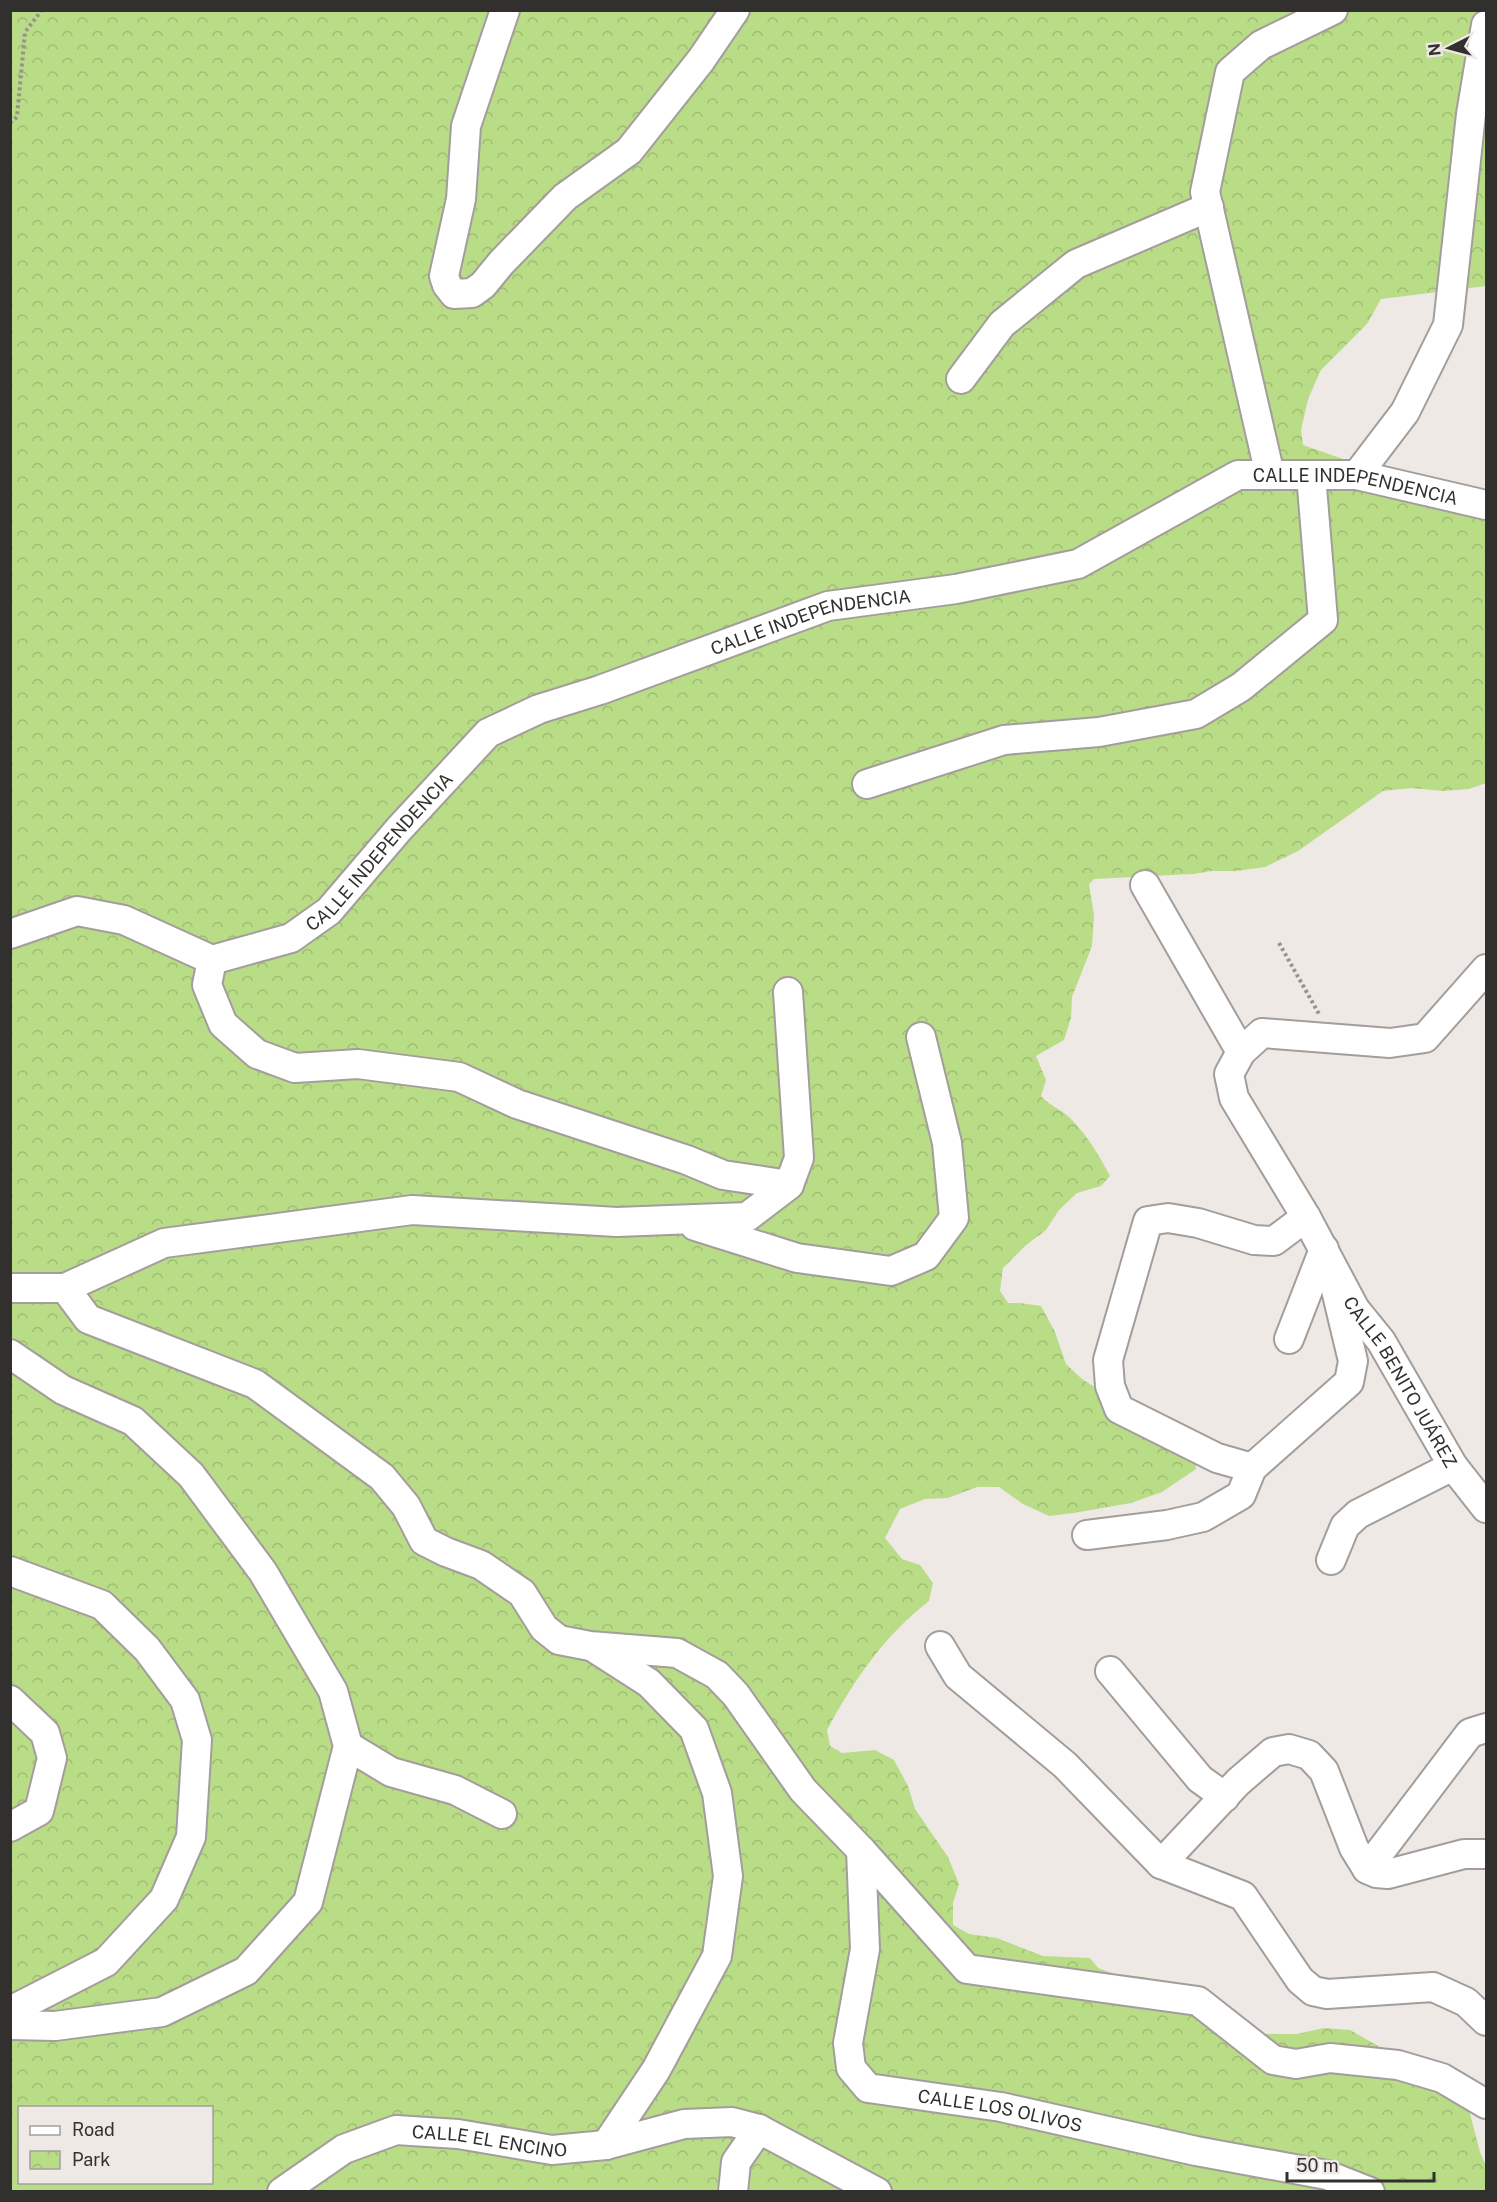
<svg xmlns="http://www.w3.org/2000/svg" width="1497" height="2202" font-family="'Public Sans',sans-serif">
	<style>
		.park { fill: url(#park-crowns); fill-rule: evenodd }
		.lines { fill: none; stroke-linecap: round; stroke-linejoin: round }
		.minor-casing { stroke: #a39d9b; stroke-width: 32 }
		.path { stroke: #979391; stroke-width: 4; stroke-dasharray: 3 3; stroke-linecap: butt }
		.minor { stroke: #fff; stroke-width: 28 }
		.labels { text-anchor: middle; dominant-baseline: central; stroke-width: 4.5; stroke-linejoin: round; paint-order: stroke }
		.street-label { font-size: 18px; fill: #32302f; stroke: #efe9e6 }
	</style>
	<defs>
		<pattern id="park-crowns" width="20" height="18" patternUnits="userSpaceOnUse" patternTransform="scale(1.5)"><rect width="20" height="18" fill="#b9dc86"/><path d="M2 6a3 3 0 1 1 6 0M12 15a3 3 0 1 1 6 0" fill="none" stroke="#a0bd74"/></pattern>
	</defs>
	<rect width="100%" height="100%" fill="#efe9e6"/>
	<path class="park" d="M11,11H1486V286L1381,299L1367,324L1321,370L1308,399L1301,430L1303,445L1363,466L1486,492V783L1469,789L1443,791L1412,788L1383,791L1298,851L1265,867L1236,871H1212L1193,874L1094,879L1089,884L1094,916L1092,946L1072,997L1071,1018L1064,1040L1036,1056L1046,1080L1041,1096C1050,1106 1061,1109 1070,1118C1087,1135 1099,1155 1110,1176L1101,1186L1077,1193L1059,1210L1046,1230L1025,1246L1003,1268L1000,1291L1008,1303H1020L1041,1306L1055,1332L1066,1364L1082,1379L1115,1400L1193,1441L1196,1469L1162,1492L1131,1503L1074,1513L1049,1516L1023,1504L999,1487H977L948,1498L925,1499L900,1509L885,1538L902,1559L920,1565L933,1583L929,1601C884,1636 854,1680 827,1730L830,1746L842,1753L875,1750L894,1760L908,1786L915,1809L948,1857L959,1884L953,1903V1925L969,1934L997,1938L1043,1956L1090,1958L1098,1968L1114,1974L1143,1977L1167,1984H1185L1205,1996L1235,2034H1297L1324,2028L1350,2030L1399,2058L1467,2102L1480,2152L1486,2166V2191L11,2192ZM20,2108H212V2182H20Z"/>
	<g class="lines">
		<defs>
			<g id="minor">
				<path d="M505,10L466,126L461,199L444,276L447,285L454,294L472,293L483,285L501,263L565,197L629,151L701,60L735,10"/>
				<path d="M961,379L1002,324L1076,264L1209,207"/>
				<path d="M1270,475L1205,192L1230,72L1261,45L1333,10"/>
				<path d="M1357,475L1405,412L1448,325L1471,114L1486,25"/>
				<path d="M867,784L1004,740L1099,732L1196,714L1241,687L1323,620L1311,475"/>
				<path d="M1145,885L1241,1052"/>
				<path d="M10,934L77,911L124,920L212,960"/>
				<path id="s1" d="M212,960L291,938L329,911L399,829L488,733L539,709L600,690L828,606L956,589L1078,564L1238,475H1357L1486,505"/>
				<path d="M212,960L207,985L223,1024L257,1054L295,1068L358,1064L459,1077L517,1104L687,1160L723,1175L789,1185"/>
				<path id="s2" d="M1486,969L1425,1038L1390,1043L1262,1033L1241,1052L1229,1074L1234,1098L1306,1217L1355,1309L1381,1341L1453,1466L1486,1508"/>
				<path d="M695,1226L797,1258L891,1271L926,1256L954,1218L947,1143L921,1037"/>
				<path d="M10,1288H65L164,1243L412,1210L617,1222L747,1217L789,1185L799,1158L788,992"/>
				<path d="M65,1288L88,1319L255,1384L382,1477L406,1506L424,1541L446,1552L481,1565L522,1593L544,1628L559,1640L590,1646L677,1653L717,1675L736,1695L803,1790L861,1850L967,1969L1198,2001L1273,2060L1296,2064L1330,2058L1398,2065L1442,2078L1486,2104"/>
				<path d="M1289,1339L1324,1249"/>
				<path d="M10,1354L63,1390L133,1421L191,1475L263,1572L333,1691L348,1746L308,1902L246,1971L162,2012L55,2026L10,2025"/>
				<path d="M1252,1468L1217,1458L1119,1409L1110,1386L1108,1360L1148,1221L1168,1218L1198,1223L1254,1240L1274,1241L1306,1217"/>
				<path d="M1087,1535L1167,1525L1203,1517L1241,1495L1252,1468L1349,1382L1353,1361L1336,1290"/>
				<path d="M1331,1560L1345,1526L1358,1514L1453,1466"/>
				<path d="M10,1571L102,1605L147,1649L185,1700L197,1740L191,1837L164,1899L106,1962L10,2011"/>
				<path d="M940,1646L958,1676L1065,1765L1161,1864L1243,1896L1300,1980L1313,1991L1327,1994L1433,1987L1466,2002L1486,2021"/>
				<path d="M596,1649L649,1683L694,1729L717,1793L728,1876L717,1956L656,2070L606,2145"/>
				<path d="M1110,1671L1200,1779L1225,1797"/>
				<path d="M10,1700L45,1733L52,1758L39,1811L10,1827"/>
				<path d="M348,1746L391,1772L455,1790L502,1814"/>
				<path id="s3" d="M861,1850L865,1949L848,2043L851,2068L868,2088L1001,2107L1196,2151L1327,2175L1370,2192"/>
				<path d="M1161,1864L1238,1782L1273,1752L1289,1749L1309,1755L1324,1771L1354,1848L1367,1869L1376,1873L1388,1874L1464,1854H1486"/>
				<path d="M1367,1869L1470,1733L1486,1728"/>
				<path id="s4" d="M282,2192L344,2149L396,2130L458,2134L552,2150L606,2145L684,2124L732,2122L759,2129L877,2192"/>
				<path d="M733,2192L736,2162L759,2129"/>
			</g>
		</defs>
		<use href="#minor" class="minor-casing"/>
		<path class="path" d="M10,123L17,117L25,32L42,10
			M1279,943L1319,1014"/>
		<use href="#minor" class="minor"/>
	</g>
	<g class="labels">
		<g class="street-label">
			<text stroke="none"><textPath href="#s1" startOffset="1286">CALLE INDEPENDENCIA</textPath></text>
			<text stroke="none"><textPath href="#s1" startOffset="710">CALLE INDEPENDENCIA</textPath></text>
			<text stroke="none"><textPath href="#s1" startOffset="206">CALLE INDEPENDENCIA</textPath></text>
			<text stroke="none"><textPath href="#s2" startOffset="663">CALLE BENITO JUÁREZ</textPath></text>
			<text stroke="none"><textPath href="#s3" startOffset="380">CALLE LOS OLIVOS</textPath></text>
			<text stroke="none"><textPath href="#s4" startOffset="225">CALLE EL ENCINO</textPath></text>
		</g>
	</g>
	<rect width="1497" height="2202" fill="none" stroke="#32302f" stroke-width="24"/>
	<rect x="18" y="2106" width="195" height="78" fill="#efe9e6" stroke="#a39f9d" stroke-width="1.5"/>
	<rect x="30" y="2126" width="30" height="9" fill="#ffffff" stroke="#a39f9d" stroke-width="1.5"/>
	<text x="72" y="2136" font-size="18" fill="#32302f">Road</text>
	<rect x="30" y="2151" width="30" height="18" fill="url(#park-crowns)" stroke="#a39f9d" stroke-width="1.5"/>
	<text x="72" y="2166" font-size="18" fill="#32302f">Park</text>
	<g transform="translate(1449 48) rotate(264)" stroke="#efe9e6" stroke-width="4.5" paint-order="stroke">
	<path d="M0-4.5L10 22L0 15L-10 22Z" fill="#32302f"/>
	<text y="-9" font-size="16" font-weight="bold" text-anchor="middle" fill="#32302f">N</text>
	</g>
	<path d="M1287 2172v9h147v-9" fill="none" stroke="#32302f" stroke-width="3"/>
	<text x="1296" y="2172" font-size="18" fill="#32302f" stroke="#efe9e6" stroke-width="4.5" paint-order="stroke">50 m</text>
</svg>
